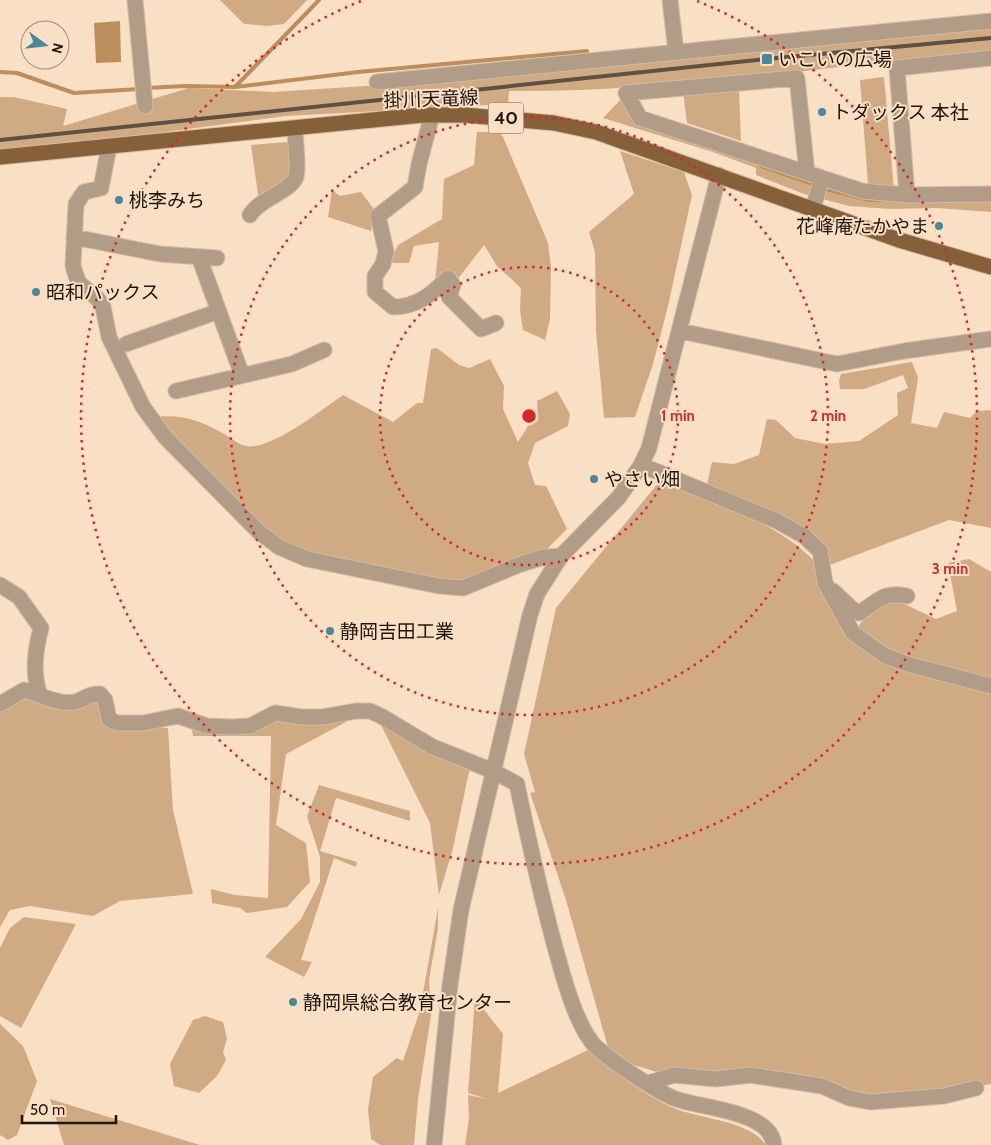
<svg xmlns="http://www.w3.org/2000/svg" width="991" height="1145" font-family="Cabin,'Noto Sans JP',sans-serif">
	<style>
		.green { fill: #d0aa83 }
		.water { fill: #bc8e5c }
		.lines { fill: none; stroke-linecap: round; stroke-linejoin: round }
		.stream { stroke: #bc8e5c; stroke-width: 4 }
		.minor-casing { stroke: #d2bba3; stroke-width: 17 }
		.major-casing { stroke: #d2bba3; stroke-width: 17 }
		.minor { stroke: #b19c87; stroke-width: 15 }
		.major { stroke: #856038; stroke-width: 15 }
		.rail { stroke: #5e5042; stroke-width: 4 }
		.ring { fill: none; stroke: #d62828; stroke-width: 2.5; stroke-dasharray: 2.5 5 }
		.poi-dot { fill: #47889a; stroke: #f9dfc4; stroke-width: 2 }
		.labels { text-anchor: middle; dominant-baseline: central; stroke-width: 4; stroke-linejoin: round; paint-order: stroke }
		.shield { fill: #f9dfc4; stroke: #605243; stroke-width: 1 }
		.shield-label { font-size: 18px; font-weight: bold; fill: #1e150c }
		.poi-label { font-size: 19px; fill: #1e150c; stroke: #f9dfc4; text-anchor: start }
		.street-label { font-size: 19px; fill: #1e150c; stroke: #f9dfc4 }
		.centre { fill: #d62828; stroke: #f9dfc4; stroke-width: 2.5 }
		.ring-label { font-size: 15px; text-anchor: middle; font-weight: bold; fill: #d62828; stroke: #f9dfc4; stroke-width: 4; stroke-linejoin: round; paint-order: stroke }
	</style>
	<rect width="100%" height="100%" fill="#f9dfc4"/>
	<path class="green" d="M220,0H307L284,24L267,26L244,24Z
		M991,25V50C831,66 670,92 509,91L508,104L286,116L119,138L0,150V97H14L67,109L63,126L189,88L273,92L381,85Z
		M884,77L894,190L868,184L860,80Z
		M683,91H739L741,141L687,123Z
		M627,93L640,118L853,190L991,196V212L937,208L889,209L849,206L804,194L756,175V168L713,152L603,118Z
		M477,132H499L503,137L548,243L551,267L550,319L545,340L523,330L520,310L521,288L497,266L484,245L453,285L434,293L439,242L414,246L409,263H389L398,245L442,219L444,179L474,165Z
		M299,141L295,173L259,201L251,145Z
		M620,151L684,172L692,195L668,306L653,364L635,417L604,418L596,331L595,252L589,232L634,194Z
		M332,190L340,196L361,192L374,209L371,231L328,217Z
		M437,348L459,365L469,368L490,359L504,386L503,409L518,442L528,426L538,421L537,401L557,391L570,414L568,426L535,443L528,463L535,485L546,486L567,529L541,555L463,588L283,549L154,417C184,414 201,421 226,435C232,439 240,445 246,446C270,451 323,409 343,395L393,422L417,403H423L431,349Z
		M912,362L918,378L911,423L937,428L944,412L970,418L977,411L991,410V528L949,520L827,566L803,536L707,485L712,462L734,464L759,455L767,419L776,420L795,438L825,444L859,441L898,415L897,393L908,388L903,375L864,389H840L839,381L841,374Z
		M659,482C711,503 774,519 814,561C827,574 845,611 856,629L878,602L898,601L936,619L957,611L948,563L969,559L991,572V683L907,664L866,642L883,663L952,683L991,690V1084L899,1098L850,1093L816,1078L670,1076L611,1058L566,900L530,793L535,792L524,754L556,608Z
		M24,690L52,699L93,693L111,727L168,728L173,810L193,894L120,901L93,916L30,906L10,910L0,927V705Z
		M274,714L359,715L286,754L276,825L306,843L310,882L287,907L247,913L240,908L212,903L211,889L235,895L268,898L271,736H193L191,725L210,731Z
		M380,723L470,767L453,848L439,895L430,823Z
		M319,785L410,811V821L336,798L320,851L357,862L356,867L334,858L301,960L312,962L304,977L265,957L301,919L320,882V857L307,816Z
		M438,908V928L429,980L431,1015L418,1099L414,1145H380L371,1139L368,1109L373,1077L397,1058L403,1061L420,1010Z
		M24,917L76,924L21,1028L0,1016V948L10,928Z
		M475,998L503,1034L498,1093L588,1050C614,1070 640,1093 671,1107C697,1119 750,1120 766,1145H465L469,1119L468,1095L487,1099L468,1093Z
		M205,1016L223,1022L227,1039L223,1052L226,1060L217,1076L199,1093L174,1086L170,1064L193,1020Z
		M0,1024L23,1046L37,1081L17,1135L8,1140L0,1135Z
		M50,1099L200,1145H64Z"/>
	<path class="water" d="M120,21L121,62L96,63L94,23Z"/>
	<g class="lines">
		<path class="stream" d="M0,72L17,73L74,93L139,89
			M235,87L319,0
			M146,88L185,86L235,87L358,72L587,51
			M761,166L816,185
			M822,188L869,200H881"/>
		<defs>
			<path id="minor" d="M135,0L145,106
				M670,0L676,52
				M377,82L991,21
				M432,115L419,164L415,187L378,216L386,251L383,264L375,276V292L393,307C417,307 432,294 448,278L453,285L449,297L481,329L496,323
				M109,147L101,188L84,192L76,204L73,265L75,273L79,283L98,299L103,307L109,337L143,407L165,437L259,532L279,547L307,559L439,586L463,588L521,564L544,557L561,556
				M807,173L797,78L626,93L640,118L862,191L907,195L991,194
				M907,195L897,68L991,58
				M813,208L822,178
				M250,215C259,199 290,192 296,177C299,168 295,140 295,129
				M74,237L160,254L217,258
				M199,257L242,375
				M680,331L837,364L904,351L991,339
				M126,344L219,311
				M176,391L292,364L324,350
				M641,465L777,521L804,536L820,551L825,583L853,633L884,655L907,664L991,686
				M0,585L19,597L41,628C35,651 32,673 40,695
				M833,591L851,608L859,613C879,601 882,591 907,596
				M0,704L24,690C40,694 57,705 74,702C84,700 88,693 100,694L105,700L109,719L117,723H143L178,716L207,726L232,727L250,726L275,713L301,717H322L356,711H370L381,716L433,747L493,771L517,784C529,843 542,900 558,958C565,983 578,1030 597,1048C612,1061 658,1093 676,1099C701,1108 771,1111 774,1145
				M649,1083L674,1075L716,1079L750,1075L822,1086L849,1098L870,1102L944,1096L976,1088
				M434,1145L450,985L461,910L530,615L537,594L561,556L619,497L641,465L649,448L719,175"/>
			<path id="major" d="M0,157L423,115H464L554,123L596,132L899,240L991,267"/>
		</defs>
		<use href="#minor" class="minor-casing"/>
		<use href="#major" class="major-casing"/>
		<use href="#minor" class="minor"/>
		<use href="#major" class="major"/>
		<path class="rail" d="M0,140L767,59L991,38"/>
	</g>
	<g class="ring">
		<circle cx="529" cy="416" r="149"/>
		<circle cx="529" cy="416" r="299"/>
		<path d="M697 1A448 448 0 1 1 361 1"/>
	</g>
	<g class="poi-dot">
		<rect x="761" y="53" width="12" height="12" rx="2.5"/>
		<circle cx="822" cy="112" r="5"/>
		<circle cx="119" cy="200" r="5"/>
		<circle cx="939" cy="226" r="5"/>
		<circle cx="36" cy="292" r="5"/>
		<circle cx="594" cy="479" r="5"/>
		<circle cx="330" cy="631" r="5"/>
		<circle cx="293" cy="1002" r="5"/>
	</g>
	<g class="labels">
		<rect class="shield" x="488.5" y="102.5" width="35" height="31" rx="4"/>
		<g class="shield-label">
			<text x="506" y="118">40</text>
		</g>
		<g class="poi-label">
			<text x="778" y="59">いこいの広場</text>
			<text x="832" y="112">トダックス 本社</text>
			<text x="129" y="200">桃李みち</text>
			<text x="929" y="226" text-anchor="end">花峰庵たかやま</text>
			<text x="46" y="292">昭和パックス</text>
			<text x="604" y="479">やさい畑</text>
			<text x="340" y="631">静岡吉田工業</text>
			<text x="303" y="1002">静岡県総合教育センター</text>
		</g>
		<g class="street-label">
			<text transform="translate(431 99) rotate(-2)">掛川天竜線</text>
		</g>
	</g>
	<circle cx="529" cy="416" r="8" class="centre"/>
	<g class="ring-label">
		<text x="678" y="421">1 min</text>
		<text x="828" y="421">2 min</text>
		<text x="950" y="574">3 min</text>
	</g>
	<g transform="translate(45 45) rotate(105)"><circle r="24" fill="#f9dfc4" stroke="#a18e7a"/>
	<path d="M0-4L9 19L0 12L-9 19Z" fill="#47889a"/>
	<text y="-8" font-size="14" font-weight="bold" text-anchor="middle" fill="#1e150c">N</text>
	</g>
	<path d="M22 1115v8h94v-8" fill="none" stroke="#1e150c" stroke-width="2.5"/>
	<text x="30" y="1115" font-size="15" fill="#1e150c" stroke="#f9dfc4" stroke-width="4" paint-order="stroke">50 m</text>
</svg>
